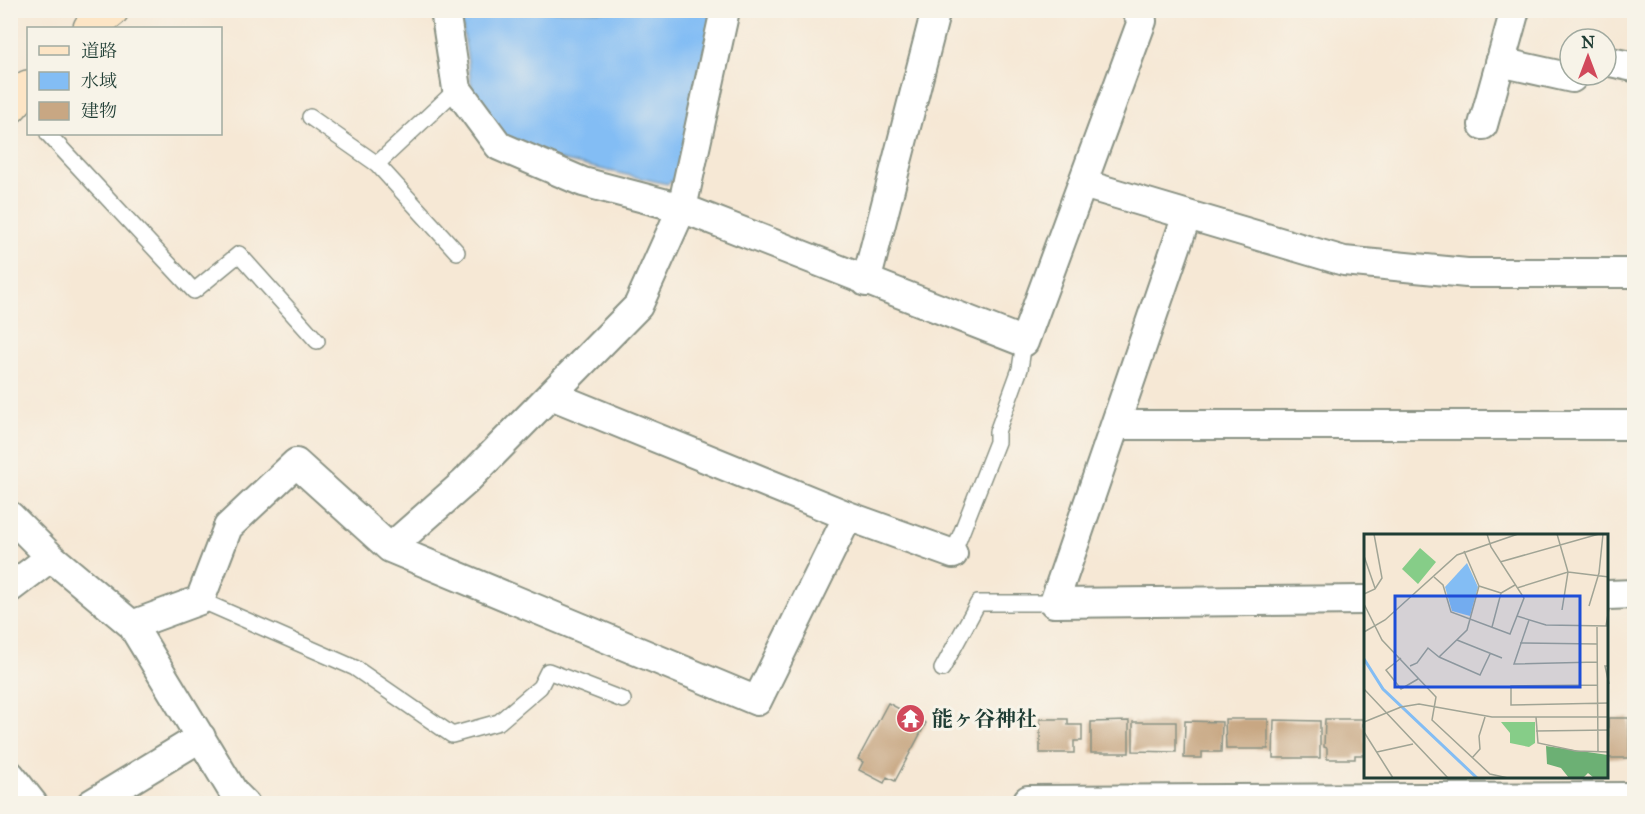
<svg xmlns="http://www.w3.org/2000/svg" width="1645" height="814" font-family="'IM FELL Great Primer','Noto Serif JP',serif">
	<style>
		.water { fill: #83bdf4; stroke: #517d94; stroke-width: 1.5 }
		.building { fill: #c8a783 }
		.lines { fill: none; stroke-linecap: round; stroke-linejoin: round }
		.lane-casing { stroke: #8a9284; stroke-width: 18 }
		.street-casing { stroke: #8a9284; stroke-width: 32 }
		.secondary-casing { stroke: #8a9284; stroke-width: 36 }
		.lane { stroke: #fff; stroke-width: 15 }
		.street { stroke: #fff; stroke-width: 28 }
		.secondary { stroke: #fde5c5; stroke-width: 33 }
		.labels { text-anchor: middle; dominant-baseline: central; stroke-width: 6; stroke-linejoin: round; paint-order: stroke }
		.poi-label { font-size: 21px; font-weight: bold; fill: #1f3d34; stroke: #f7f3e8; text-anchor: start }
		.inset-river { fill: none; stroke: #83bdf4; stroke-width: 3 }
		.inset-road { fill: none; stroke: #a0a495; stroke-width: 1.5 }
		.view { fill: #1d4ed8; fill-opacity: 0.15; stroke: #1d4ed8; stroke-width: 3 }
		.inset-edge { fill: none; stroke: #1f3d34; stroke-width: 3 }
	</style>
	<rect width="100%" height="100%" fill="#f7f3e8"/>
	<filter id="ink" filterUnits="userSpaceOnUse"><feTurbulence type="fractalNoise" baseFrequency=".0167" numOctaves="2"/><feDisplacementMap in="SourceGraphic" scale="12" xChannelSelector="R" yChannelSelector="G"/><feConvolveMatrix kernelMatrix="1 2 1 2 8 2 1 2 1" color-interpolation-filters="sRGB"/></filter>
	<filter id="wash" filterUnits="userSpaceOnUse"><feTurbulence type="fractalNoise" baseFrequency=".008" numOctaves="4" result="noise"/><feDisplacementMap in="SourceGraphic" scale="24" xChannelSelector="R" yChannelSelector="G"/><feGaussianBlur stdDeviation="1.35" result="paint"/><feColorMatrix in="noise" values="0 0 0 0 0 0 0 0 0 0 0 0 0 0 0 0 0 1.4 0 .05"/><feComposite in="paint" operator="in"/></filter>
	<g filter="url(#wash)">
		<rect width="100%" height="100%" fill="#f6e8d5"/>
		<path class="water" d="M460,11H715L679,177L667,184L542,156L507,139L474,102Z"/>
		<g id="blocks">
			<path class="building" d="M10,10H23L10,17Z
				M888,703L926,723L895,781L887,777L884,783L859,770L863,762L858,759Z
				M1608,718H1629V758H1608Z
				M1040,719H1068V725H1082V741H1074V753H1040Z
				M1225,719H1268V749H1226Z
				M1325,719H1363V726H1366V755H1355V759H1327V748L1324,747Z
				M1274,720L1320,721V758H1273Z
				M1129,721V753H1091V722Z
				M1185,721L1222,722L1221,752H1202V758H1184Z
				M1133,722H1176V752L1133,751Z"/>
		</g>
	</g>
	<g filter="url(#ink)">
		<use href="#blocks" fill-opacity="0" stroke="#8a9284" stroke-width="1.5"/>
		<g class="lines">
			<defs>
				<path id="lane" d="M310,117L377,164L457,252
					M48,134L194,291L239,254L317,341
					M377,164L457,89
					M953,554L997,442V432L1020,369L1024,342
					M200,600L355,668L452,735L499,722L540,687L548,671L623,700
					M942,669L978,603H1054"/>
				<path id="street" d="M445,10L457,89L499,146L583,182L682,208L1024,342L1142,21L1136,10
					M1606,61L1634,67
					M1500,62L1572,78L1575,75
					M1483,125L1515,10
					M1083,184L1344,261L1467,273H1634
					M1187,215L1054,603L1366,600
					M866,282L936,10
					M551,395L848,516L953,554
					M1116,425H1634
					M10,516L51,557L132,625L234,793L245,804
					M390,548L757,701L848,516
					M10,588L51,557
					M1608,595L1634,594
					M132,625L200,600L228,527L296,463L390,548L465,482L638,306L682,208L725,10
					M10,775L33,804
					M91,804L201,737
					M1028,804V800L1634,797"/>
				<path id="secondary" d="M90,28L112,10
					M10,107L28,87"/>
			</defs>
			<use href="#lane" class="lane-casing"/>
			<use href="#street" class="street-casing"/>
			<use href="#secondary" class="secondary-casing"/>
			<use href="#lane" class="lane"/>
			<use href="#street" class="street"/>
			<use href="#secondary" class="secondary"/>
		</g>
	</g>
	<defs>
		<symbol id="temple-disc" viewBox="-11 -11 22 22"><circle r="9.5" fill="#d1495b" stroke="#f7f3e8"/><path d="M0-6L5-2H3V0L6.5 2.5H4V6H1.5V3h-3V6H-4V2.5H-6.5L-3 0V-2H-5Z" fill="#fff"/></symbol>
	</defs>
	<g fill-rule="evenodd">
		<use href="#temple-disc" x="894" y="702" width="33" height="33"/>
	</g>
	<g class="labels">
		<g class="poi-label">
			<text x="932" y="719">能ヶ谷神社</text>
		</g>
	</g>
	<g transform="translate(1364 534)">
		<rect width="244" height="244" fill="#f6e8d5"/>
		<path d="M56,14L72,28L54,50L38,35ZM137,188H171V209L165,213L146,209V199Z" fill="#86cd88"/>
		<path d="M182,212L244,221V244H230L224,239L219,244H205L197,234L183,230Z" fill="#6cb074"/>
		<path d="M103,29L114,53L106,82L88,77L81,53Z" fill="#83bdf4"/>
		<path class="inset-river" d="M0,125L19,155L113,244"/>
		<path class="inset-road" d="M193,0L204,38L198,76M0,22L11,54M136,28L235,0M70,43L79,51L87,78L146,100L160,64L127,13L123,0M115,52L137,59M153,54L204,38L245,43M0,60L11,55L18,44L10,0M0,70L18,106L72,163L68,186L126,240L144,244M225,72L235,39L239,0M153,82L182,91L245,92M165,86L150,130L233,128M242,92L245,74M128,93L137,59L151,51M233,93L234,218M0,98L21,86L93,21L154,0M93,106L138,124M156,109L233,110M75,123L116,141L126,120M37,124L22,136L37,155L54,145M46,132L53,129L64,114L75,123L103,96L115,52L100,17M245,132H241L245,150M233,151L147,152V171L245,169M0,155L84,244M172,183L174,209L212,217L245,218M0,188L37,173L55,170L128,183H245M172,197L245,196M0,198L29,244M13,218L49,210M108,224L116,215L115,202L121,183"/>
		<path class="view" d="M31,62H216V153H31Z"/>
		<rect width="244" height="244" class="inset-edge"/>
	</g>
	<rect width="1645" height="814" fill="none" stroke="#f7f3e8" stroke-width="36"/>
	<rect x="27" y="27" width="195" height="108" fill="#f7f3e8" stroke="#a1aaa0" stroke-width="1.5"/>
	<rect x="39" y="46" width="30" height="9" fill="#fde5c5" stroke="#a1aaa0" stroke-width="1.5"/>
	<text x="81" y="57" font-size="18" fill="#1f3d34">道路</text>
	<rect x="39" y="72" width="30" height="18" fill="#83bdf4" stroke="#a1aaa0" stroke-width="1.5"/>
	<text x="81" y="87" font-size="18" fill="#1f3d34">水域</text>
	<rect x="39" y="102" width="30" height="18" fill="#c8a783" stroke="#a1aaa0" stroke-width="1.5"/>
	<text x="81" y="117" font-size="18" fill="#1f3d34">建物</text>
	<g transform="translate(1588 57)"><circle r="28" fill="#f7f3e8" stroke="#a1aaa0" stroke-width="1.5"/>
	<path d="M0-4.5L10 22L0 15L-10 22Z" fill="#d1495b"/>
	<text y="-9" font-size="16" font-weight="bold" text-anchor="middle" fill="#1f3d34">N</text>
	</g>
</svg>
